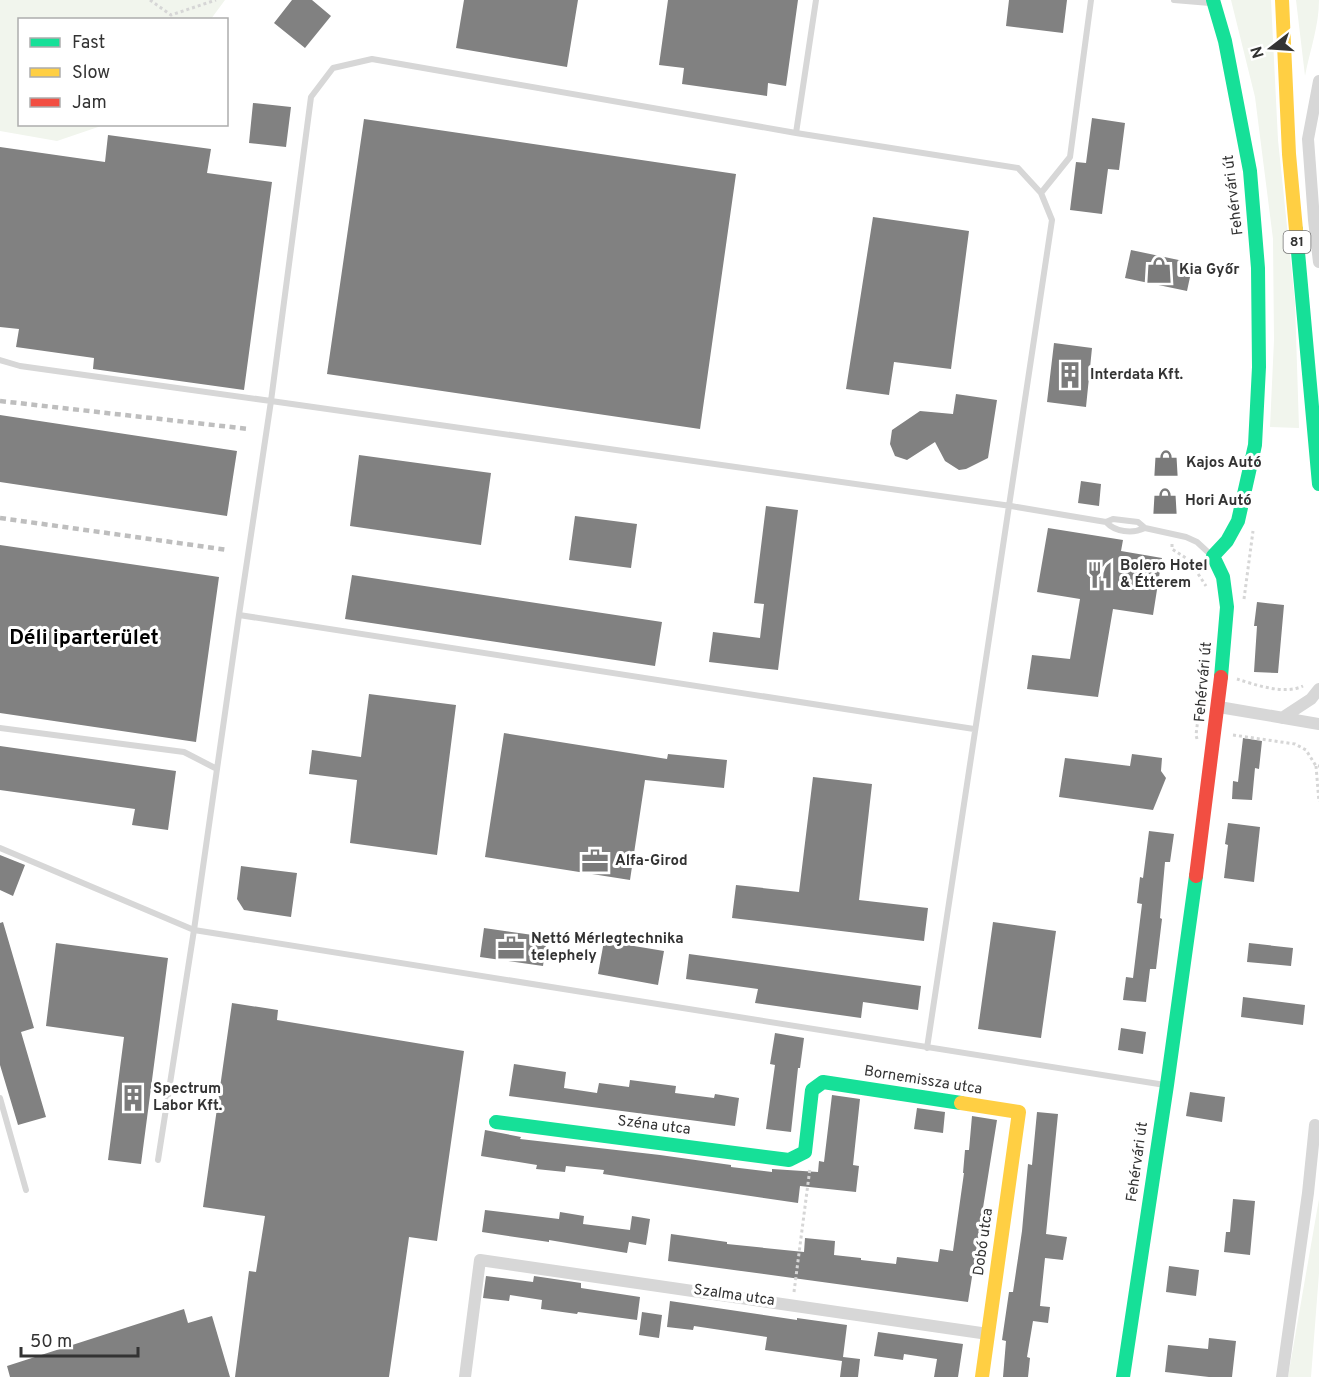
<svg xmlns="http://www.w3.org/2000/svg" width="1319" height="1377" font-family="Overpass,sans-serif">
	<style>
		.green { fill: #f1f5ed }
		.building { fill: #818181 }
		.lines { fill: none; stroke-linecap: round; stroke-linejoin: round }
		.path { stroke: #d6d6d6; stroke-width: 3; stroke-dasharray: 3 3; stroke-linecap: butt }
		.lane { stroke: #d7d7d7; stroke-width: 6 }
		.street { stroke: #d7d7d7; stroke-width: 12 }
		.fast { stroke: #16e098; stroke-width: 14 }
		.slow { stroke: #ffcf43; stroke-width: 14 }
		.jam { stroke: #f24e42; stroke-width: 14 }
		.rail { stroke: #bebebe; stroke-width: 4.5; stroke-dasharray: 6 4.5; stroke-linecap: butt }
		.labels { text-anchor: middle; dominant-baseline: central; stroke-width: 6; stroke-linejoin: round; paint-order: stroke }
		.shield { fill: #fff; stroke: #707070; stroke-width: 1.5 }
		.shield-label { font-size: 14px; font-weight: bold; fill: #333 }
		.street-label { font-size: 15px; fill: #333; stroke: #fff }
		.poi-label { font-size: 15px; font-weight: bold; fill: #333; stroke: #fff; text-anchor: start }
		.district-label { font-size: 21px; font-weight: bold; fill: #000; stroke: #fff }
	</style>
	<rect width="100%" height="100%" fill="#fff"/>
	<path class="green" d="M0,0H225L211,19L20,20V124L104,125L57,141L0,131Z
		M1231,0H1271L1278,140L1295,303L1299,428L1270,427L1274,340L1273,239L1255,97Z
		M1296,0H1319C1319,26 1310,50 1305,76Z
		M1319,1199V1273L1311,1377H1288Z"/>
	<path class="building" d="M292,0H312L331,16L305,48L274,23Z
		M464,0H578L567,67L456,48Z
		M668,0H798L786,86L768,83L767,96L682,84L684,68L659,65Z
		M1009,0H1067L1063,33L1006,26Z
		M253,103L291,107L286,147L249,143Z
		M1092,118L1125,123L1119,170L1108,169L1102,214L1070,210L1076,162L1086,163Z
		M364,119L736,174L700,429L327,374Z
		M108,135L211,149L207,173L272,182L244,390L93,369L94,358L16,347L19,329L0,327V147L105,162Z
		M873,217L969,231L951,369L894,362L889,395L846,389Z
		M1131,250L1193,263L1187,291L1125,278Z
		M1054,343L1092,348L1086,407L1047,402Z
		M956,394L997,400L988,458L966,469L959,470L945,461L935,442L907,460L895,456L890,444L892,430L920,411L953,414Z
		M0,415L237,451L227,516L0,482Z
		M359,455L491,473L481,545L350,526Z
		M1081,481L1101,484L1099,506L1078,503Z
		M766,506L798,510L778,670L709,662L713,632L760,638L764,604L754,603Z
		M575,516L637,524L631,568L569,560Z
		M1048,528L1123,540L1121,551L1162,558L1153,615L1113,609L1098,697L1027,689L1032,655L1070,659L1080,599L1037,592Z
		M0,545L219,577L196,742L0,713Z
		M352,575L662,622L655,666L345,619Z
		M1257,602L1284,605L1278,673L1254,672L1257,626H1254Z
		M369,694L456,705L437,855L350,843L357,780L309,774L312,750L361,757Z
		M504,733L667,759L668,754L727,760L724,788L645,780L630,880L485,857Z
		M1243,738L1262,741L1259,769L1255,768L1252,800L1232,799L1233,781L1238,782Z
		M0,746L176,771L168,830L132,825L135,809L0,790Z
		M1132,754L1162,758L1161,771L1166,778L1153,810L1059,797L1065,758L1130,766Z
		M813,777L872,784L859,900L928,908L924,941L732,918L736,885L799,892Z
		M1228,823L1260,827L1254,882L1224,878L1228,845L1225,844Z
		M1149,831L1174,834L1170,862H1165L1160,918L1162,919L1156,969H1150L1146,1002L1123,1000L1126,977L1133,978L1142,904L1137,903L1140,877L1143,878Z
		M0,855L25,865L13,896L0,890Z
		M241,866L297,873L291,917L244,910L237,899Z
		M3,922L34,1028L21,1032L46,1117L18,1125L0,1065V923Z
		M993,922L1056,931L1041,1038L978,1029Z
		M484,928L547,937L543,966L480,957Z
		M604,941L664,951L658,985L598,974Z
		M56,943L168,958L141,1164L108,1160L124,1037L46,1026Z
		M1249,943L1293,948L1291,966L1247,962Z
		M689,954L921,986L918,1010L863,1002L861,1018L755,1003L758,989L686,979Z
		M1243,997L1305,1005L1303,1025L1241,1017Z
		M232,1003L278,1010L277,1020L464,1051L437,1241L409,1237L389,1377H235L249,1271L256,1272L265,1216L203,1207Z
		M1121,1028L1146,1032L1143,1054L1118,1050Z
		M775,1033L804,1038L800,1068H798L791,1132L766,1129L775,1065L770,1064Z
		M514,1064L566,1072L564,1088L597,1093L599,1083L629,1087L630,1080L676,1086L675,1093L714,1098L715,1094L739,1098L735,1126L509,1096Z
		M1190,1092L1225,1097L1222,1122L1186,1116Z
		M832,1095L860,1099L853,1165L859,1166L856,1192L800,1186L798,1203L603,1174L604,1170L566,1166L565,1172L536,1169L537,1165L481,1156L485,1130L521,1137L520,1139L660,1155L731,1165V1167L772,1172V1169L818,1172L819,1161L824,1162Z
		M917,1108L945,1112L943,1133L914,1129Z
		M1037,1112L1058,1114L1046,1234L1067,1237L1063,1260L1045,1258L1040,1306L1050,1307L1048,1323L1033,1321L1027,1357L1030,1358L1028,1377H1003L1006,1341L1002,1340L1009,1292H1013L1022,1231L1028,1164L1032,1165Z
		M972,1116L997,1120L968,1302L668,1261L671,1234L727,1242V1244L804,1252L805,1238L835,1241L834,1255L861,1258V1260L896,1264L897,1257L938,1262L940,1249L953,1251L964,1173H963L965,1150H969Z
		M1233,1199L1255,1201L1250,1255L1224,1252L1226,1232H1230Z
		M485,1210L559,1219L560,1212L584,1216L583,1224L630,1230L632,1216L650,1219L646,1245L629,1242L627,1253L549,1240V1242L482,1232Z
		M1169,1266L1199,1270L1196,1296L1166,1292Z
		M486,1276L533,1282L534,1276L581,1283V1288L640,1297L637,1320L578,1312L577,1314L541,1309L542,1300L510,1295L509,1301L483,1298Z
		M670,1301L797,1320V1318L847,1325L843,1357L860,1359L858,1377H840L842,1361L765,1350L767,1337L694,1326L693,1330L667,1327Z
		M184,1309L188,1323L212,1316L230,1377H10L7,1366Z
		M642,1312L662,1315L659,1338L639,1335Z
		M878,1332L963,1344L958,1377H934L937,1359L904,1354L903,1360L874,1356Z
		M1209,1338L1236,1341L1232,1377H1209L1165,1372L1168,1345L1208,1349Z"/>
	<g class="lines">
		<path class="path" d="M150,0L171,15L216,0
			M1172,544V549L1189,560L1206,586
			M1244,599L1253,531
			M1237,679C1256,685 1284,695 1303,686
			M1233,735L1295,744L1306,750L1316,766H1319
			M1197,739L1196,735L1203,677
			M1316,766L1319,802
			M794,1292L810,1168"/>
		<path class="lane" d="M1174,0L1210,3
			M796,133L816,0
			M1041,193L1070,157L1091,0
			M0,360L20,366L271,401L311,97L333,68L372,59L796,133L1018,168L1041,193L1052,220C1012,496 968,772 927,1048
			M1106,522C1115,532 1132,534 1145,528
			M239,615L271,401L1011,506L1106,522L1113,519L1138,522L1145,528L1186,537L1197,542L1210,554
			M0,728L184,752L217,769
			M974,729L239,615L194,930L1165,1085
			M0,848L194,930L158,1160
			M0,1098L26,1190"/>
		<path class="street" d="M1319,81L1308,139L1314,220L1319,262
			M1219,707L1319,724
			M1282,718L1311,699L1319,689
			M465,1377L480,1260L988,1334
			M1282,1377L1308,1193L1315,1125"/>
		<path class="fast" d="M1213,0L1225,41L1250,171L1258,268L1259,367L1255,445L1238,521L1227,541L1213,556L1223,577L1227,607L1221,677
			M1296,230L1319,484
			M496,1122L789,1160L805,1152L812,1090L823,1082L961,1103
			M1123,1377L1167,1085L1196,876"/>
		<path class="slow" d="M1282,0L1289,154L1296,230
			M961,1103L1019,1112L982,1377"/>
		<path class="jam" d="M1196,876L1221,677"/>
		<path class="rail" d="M0,401L249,429
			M0,518L228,550"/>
	</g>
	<defs>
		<symbol id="shop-bare" viewBox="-9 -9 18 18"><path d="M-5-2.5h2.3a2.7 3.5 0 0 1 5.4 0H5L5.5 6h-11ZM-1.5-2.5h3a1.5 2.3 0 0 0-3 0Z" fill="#7a7a7a" stroke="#fff" stroke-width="2.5" paint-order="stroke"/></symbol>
		<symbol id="building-bare" viewBox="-9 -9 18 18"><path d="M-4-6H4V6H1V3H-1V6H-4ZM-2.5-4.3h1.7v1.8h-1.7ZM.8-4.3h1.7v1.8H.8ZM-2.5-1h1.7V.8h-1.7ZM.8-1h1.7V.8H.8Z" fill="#7a7a7a" stroke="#fff" stroke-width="2.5" paint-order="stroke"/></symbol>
		<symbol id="restaurant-bare" viewBox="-9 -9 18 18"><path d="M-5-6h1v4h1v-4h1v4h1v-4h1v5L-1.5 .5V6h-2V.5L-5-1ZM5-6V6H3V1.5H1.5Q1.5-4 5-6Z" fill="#7a7a7a" stroke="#fff" stroke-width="2.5" paint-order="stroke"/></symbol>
		<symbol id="office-bare" viewBox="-9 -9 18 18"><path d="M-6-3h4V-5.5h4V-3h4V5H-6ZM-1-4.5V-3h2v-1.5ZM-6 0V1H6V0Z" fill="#7a7a7a" stroke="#fff" stroke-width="2.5" paint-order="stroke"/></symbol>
	</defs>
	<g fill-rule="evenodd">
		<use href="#shop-bare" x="1140" y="251" width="38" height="38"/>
		<use href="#building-bare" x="1051" y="356" width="38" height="38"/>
		<use href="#shop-bare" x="1147" y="444" width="38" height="38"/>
		<use href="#shop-bare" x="1146" y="482" width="38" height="38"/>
		<use href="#restaurant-bare" x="1081" y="556" width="38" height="38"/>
		<use href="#office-bare" x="576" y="842" width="38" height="38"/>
		<use href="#office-bare" x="492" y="929" width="38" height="38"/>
		<use href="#building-bare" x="114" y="1079" width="38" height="38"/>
	</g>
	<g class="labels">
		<rect class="shield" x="1283.5" y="231" width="27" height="22" rx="4.5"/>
		<g class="shield-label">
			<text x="1297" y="242">81</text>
		</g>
		<g class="street-label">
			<text transform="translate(1234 195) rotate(-97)">Fehérvári út</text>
			<text transform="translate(1204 682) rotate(-85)">Fehérvári út</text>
			<text transform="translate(923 1081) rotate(9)">Bornemissza utca</text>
			<text transform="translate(654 1126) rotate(7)">Széna utca</text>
			<text transform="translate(1138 1162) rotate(-82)">Fehérvári út</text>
			<text transform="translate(984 1242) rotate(-82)">Dobó utca</text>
			<text transform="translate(734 1296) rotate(8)">Szalma utca</text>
		</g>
		<g class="poi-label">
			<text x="1179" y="270">Kia Győr</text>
			<text x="1090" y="375">Interdata Kft.</text>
			<text x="1186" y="463">Kajos Autó</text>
			<text x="1185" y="501">Hori Autó</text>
			<text x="1120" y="566">Bolero Hotel<tspan x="1120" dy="17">&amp; Étterem</tspan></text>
			<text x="615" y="861">Alfa-Girod</text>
			<text x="531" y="939">Nettó Mérlegtechnika<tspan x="531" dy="17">telephely</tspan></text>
			<text x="153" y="1089">Spectrum<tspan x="153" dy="17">Labor Kft.</tspan></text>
		</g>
		<g class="district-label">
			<text x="84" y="638">Déli iparterület</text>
		</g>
	</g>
	<rect x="18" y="18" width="210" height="108" fill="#ffffff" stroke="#adadad" stroke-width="1.5"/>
	<rect x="30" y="38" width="30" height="9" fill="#16e098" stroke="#adadad" stroke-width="1.5"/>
	<text x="72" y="48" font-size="18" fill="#333333">Fast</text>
	<rect x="30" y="68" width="30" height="9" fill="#ffcf43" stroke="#adadad" stroke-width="1.5"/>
	<text x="72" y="78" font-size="18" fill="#333333">Slow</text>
	<rect x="30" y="98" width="30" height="9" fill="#f24e42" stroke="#adadad" stroke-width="1.5"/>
	<text x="72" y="108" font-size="18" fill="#333333">Jam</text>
	<g transform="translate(1271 48) rotate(253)" stroke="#ffffff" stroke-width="4.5" paint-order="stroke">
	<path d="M0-4.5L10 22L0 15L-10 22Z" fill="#333333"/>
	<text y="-9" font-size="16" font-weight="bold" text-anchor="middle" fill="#333333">N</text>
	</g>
	<path d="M21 1347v9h117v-9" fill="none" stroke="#333333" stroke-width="3"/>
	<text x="30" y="1347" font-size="18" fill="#333333" stroke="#ffffff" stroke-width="4.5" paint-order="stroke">50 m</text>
</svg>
